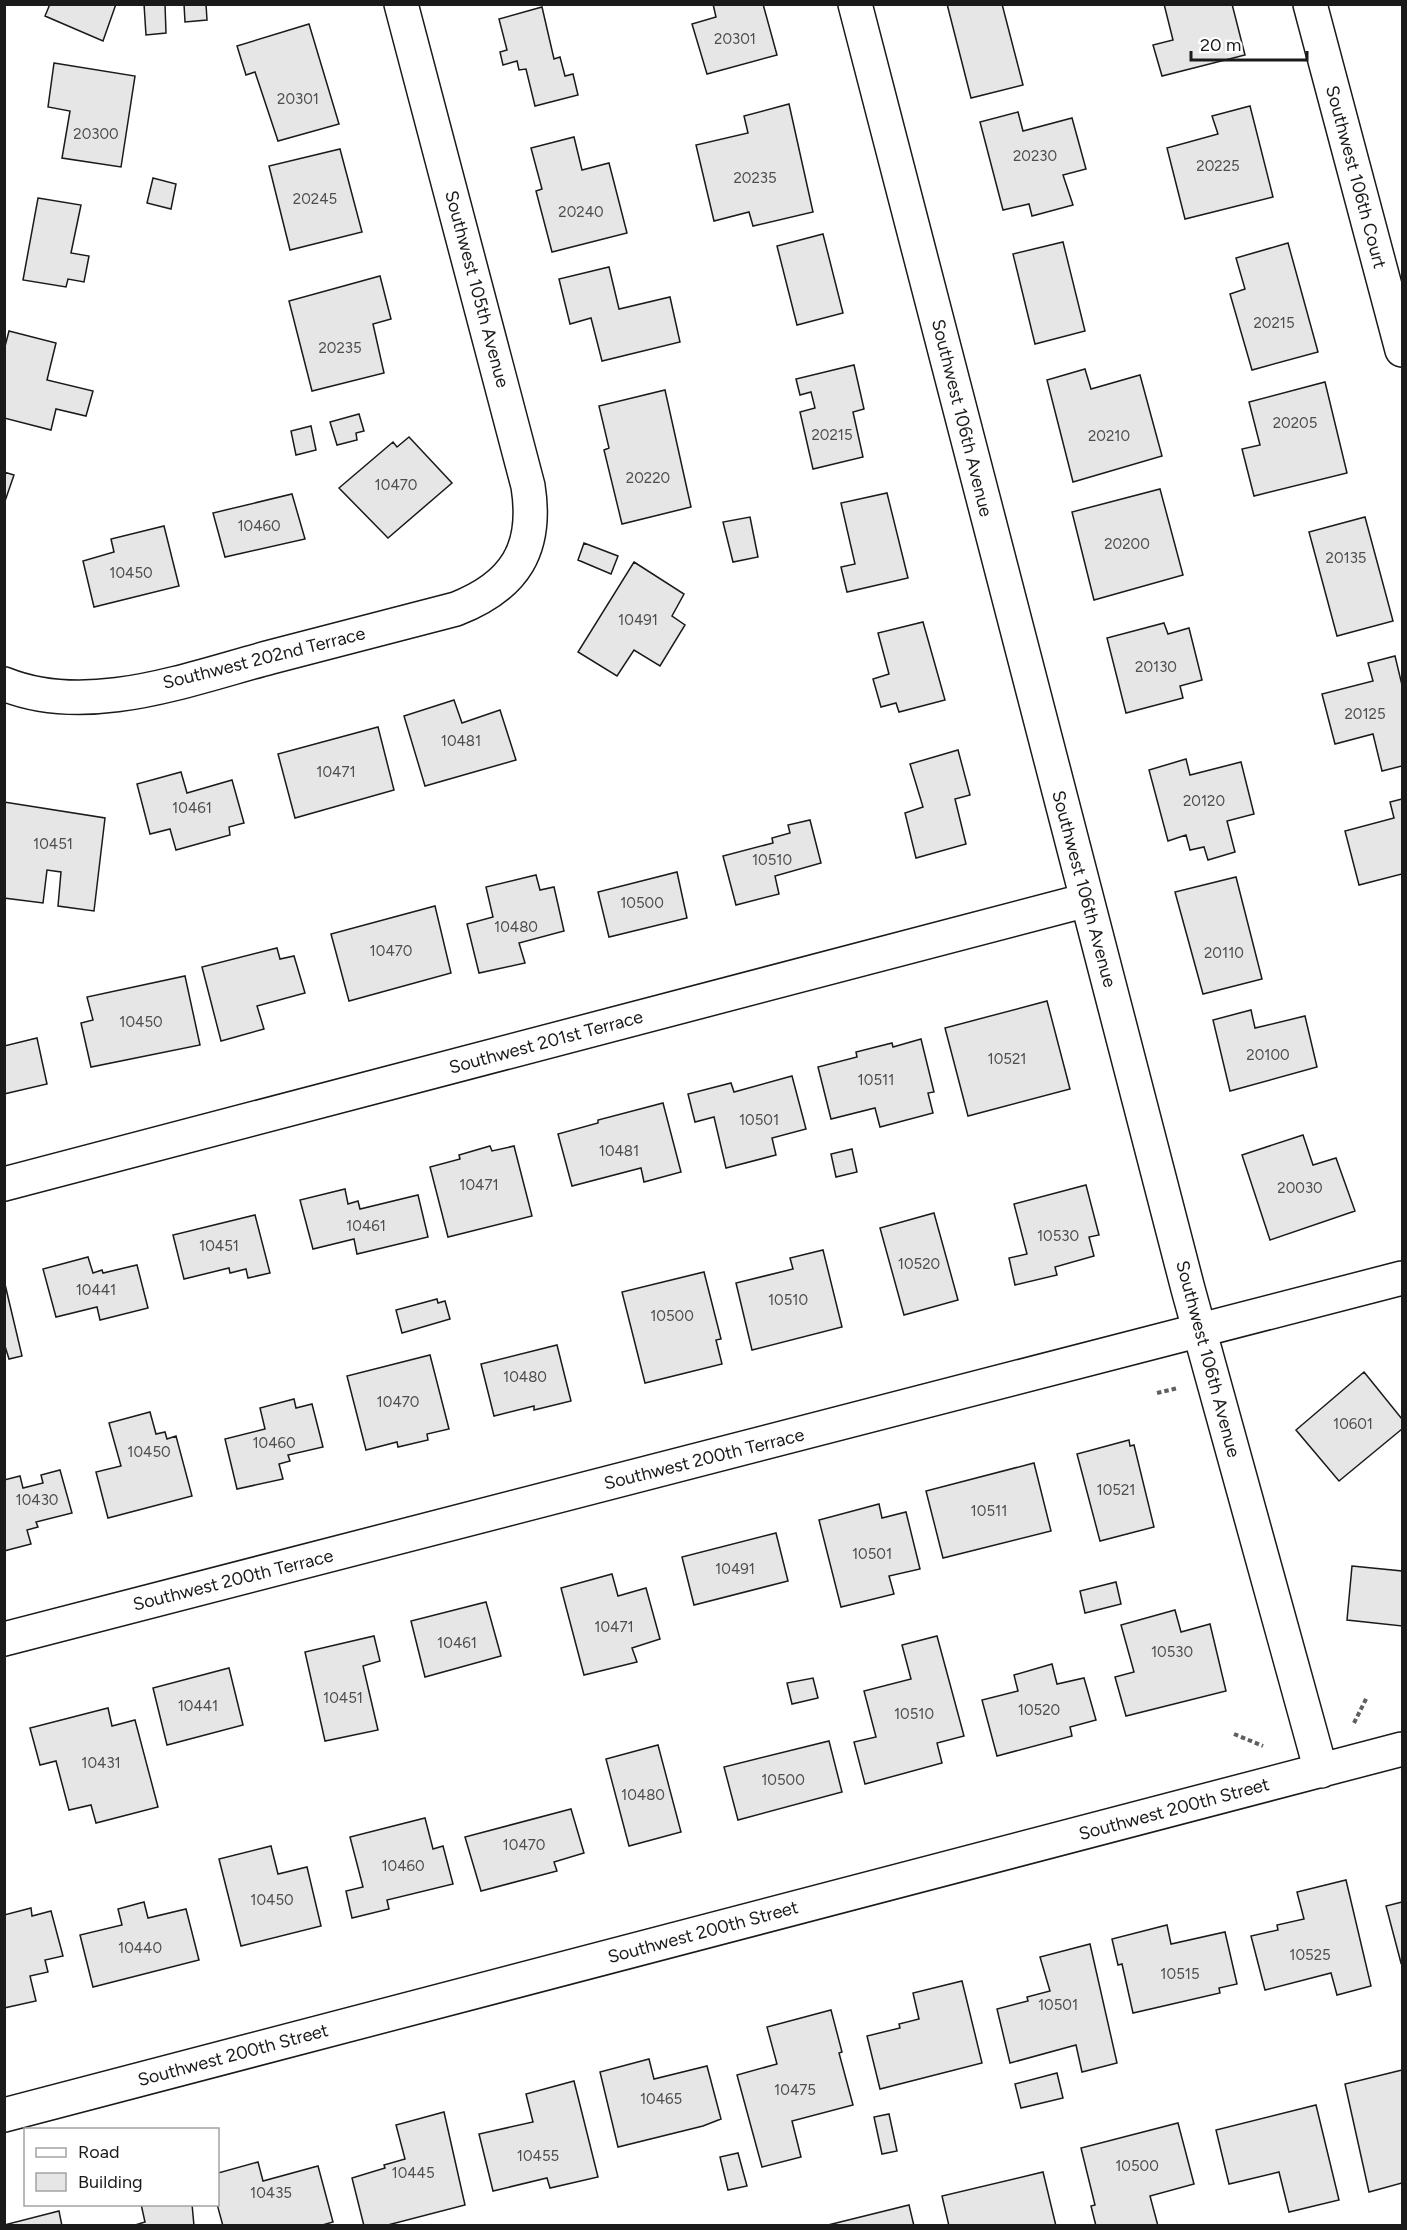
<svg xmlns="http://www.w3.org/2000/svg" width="1407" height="2230" font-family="Figtree,sans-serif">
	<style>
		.building { fill: #e6e6e6; stroke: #1a1a1a; stroke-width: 1.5 }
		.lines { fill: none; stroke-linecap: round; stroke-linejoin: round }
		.street-casing { stroke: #1a1a1a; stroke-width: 36 }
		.path { stroke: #5f5f5f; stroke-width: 4; stroke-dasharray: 4.5 3; stroke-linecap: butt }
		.street { stroke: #fff; stroke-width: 33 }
		.labels { text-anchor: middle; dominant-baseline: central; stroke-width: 4.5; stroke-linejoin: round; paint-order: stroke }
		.number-label { font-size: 15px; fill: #4d4d4d }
		.street-label { font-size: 18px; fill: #1a1a1a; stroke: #fff }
	</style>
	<rect width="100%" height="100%" fill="#fff"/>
	<path class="building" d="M50,4H116L103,41L45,16Z
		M144,4H165L166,33L146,35Z
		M184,4H206L207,20L185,22Z
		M713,4H763L777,55L707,74L692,24L716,17Z
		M947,4H1002L1023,85L971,98Z
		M1164,4H1232L1245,55L1162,76L1153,45L1173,40Z
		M542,7L554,59L560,57L565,76L573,74L578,95L535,106L526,69L519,70L517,61L503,65L500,52L507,50L499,19Z
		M309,24L339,124L278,141L255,72L246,75L237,46Z
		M54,63L135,76L121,167L62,158L70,111L48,107Z
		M789,104L813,212L753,226L749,212L714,221L696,145L748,133L744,116Z
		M1250,106L1273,197L1185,219L1167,148L1218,134L1212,116Z
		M1018,112L1023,131L1072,118L1086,169L1063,175L1073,205L1032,216L1029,204L1003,210L980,122Z
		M574,137L582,170L609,163L627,233L552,252L536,191L542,189L531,148Z
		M340,149L362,232L290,250L269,166Z
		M153,178L176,184L171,209L147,203Z
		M38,198L81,205L71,253L89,256L84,282L68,279L66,287L23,280Z
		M823,234L843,313L797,325L777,246Z
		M1063,242L1085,331L1035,344L1013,254Z
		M1288,243L1318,352L1252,370L1230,294L1245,289L1236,258Z
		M609,267L619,309L670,297L680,342L602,361L591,318L570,324L559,279Z
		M380,276L391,319L373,324L384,373L312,391L289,301Z
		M9,331L56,343L47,380L93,391L86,416L56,409L51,430L4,418V350Z
		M854,365L864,409L853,412L863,457L813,469L800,412L815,408L811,392L800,395L796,379Z
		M1085,369L1091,389L1140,375L1162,456L1073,482L1047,380Z
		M1325,382L1347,473L1254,496L1242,449L1260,445L1249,402Z
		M665,390L691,507L622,524L604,450L609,448L599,406Z
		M359,414L364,431L356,433L357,440L337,445L330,422Z
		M311,426L316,450L296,455L291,431Z
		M409,437L452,483L388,538L339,488L393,442L397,447Z
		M4,472L14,475L4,504Z
		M1160,489L1183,575L1094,600L1072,512Z
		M887,493L908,578L847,592L841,567L855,564L841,503Z
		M292,494L305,539L225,557L213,513Z
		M750,517L758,557L733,562L723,522Z
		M1365,517L1393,621L1337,636L1309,532Z
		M164,526L179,586L94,607L83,561L114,552L111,539Z
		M584,543L618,556L611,574L578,560Z
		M634,562L684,594L672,616L685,625L660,666L634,650L617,676L578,652Z
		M923,622L945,700L899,712L896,703L881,707L873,679L889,674L878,633Z
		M1164,623L1168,634L1189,628L1202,680L1180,686L1183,698L1126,713L1107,638Z
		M1395,656L1402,685V766L1382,771L1373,734L1335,744L1322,694L1373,681L1368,663Z
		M454,700L462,723L500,710L516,760L425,786L404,716Z
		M378,727L394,790L295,818L278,754Z
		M958,750L970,795L955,799L966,844L916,858L905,813L923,807L910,764Z
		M1186,759L1190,775L1241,762L1254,814L1227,821L1235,852L1208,860L1204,847L1190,850L1186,835L1168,841L1149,770Z
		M181,772L187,793L232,780L244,823L229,827L230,835L176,850L170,829L150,834L137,784Z
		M1402,799V874L1359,885L1345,831L1394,818L1390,802Z
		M4,802L105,818L94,911L58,906L61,872L47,870L43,903L4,898Z
		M810,820L821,863L775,876L779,894L736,905L723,856L773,843L772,838L790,833L788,825Z
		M677,872L687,918L609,937L598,892Z
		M536,875L540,890L554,887L564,931L519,943L525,963L479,973L467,924L493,917L486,887Z
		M1236,877L1262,979L1203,994L1175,892Z
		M435,906L451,973L349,1001L331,934Z
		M277,948L280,959L294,956L305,993L257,1006L264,1029L221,1041L202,967Z
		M185,976L200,1045L91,1067L81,1023L93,1020L87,997Z
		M1047,1001L1070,1089L968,1116L945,1028Z
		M1251,1010L1255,1028L1305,1016L1317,1067L1230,1091L1213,1020Z
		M37,1038L47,1084L4,1094V1046Z
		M921,1039L934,1092L928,1093L933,1113L880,1127L875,1108L831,1119L818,1067L857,1057L856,1052L892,1043L893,1047Z
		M792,1076L806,1129L772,1138L776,1155L726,1168L714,1117L695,1122L688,1094L731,1083L734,1092Z
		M663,1103L681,1172L644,1182L641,1168L572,1186L558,1134L598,1123V1120Z
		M1303,1135L1313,1165L1336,1158L1355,1211L1270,1240L1242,1155Z
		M490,1146L492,1151L514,1146L532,1216L448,1237L430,1167L460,1159L459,1155Z
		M852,1149L857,1172L836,1177L831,1154Z
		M1086,1185L1099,1235L1089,1237L1094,1256L1055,1267L1057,1275L1015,1285L1009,1258L1027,1254L1014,1204Z
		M345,1189L348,1204L358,1201L360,1209L418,1195L428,1237L357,1254L354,1239L313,1249L300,1200Z
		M934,1213L958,1300L904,1315L880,1228Z
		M255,1215L270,1273L248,1278L246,1269L230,1273L229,1268L184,1279L173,1235Z
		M823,1250L842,1327L752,1350L736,1283L793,1269L790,1258Z
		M88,1257L93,1273L102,1270L103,1273L137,1265L148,1308L100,1320L97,1307L56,1317L43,1269Z
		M704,1272L721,1339L716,1340L722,1364L645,1383L622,1292Z
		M4,1280L22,1356L9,1359L4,1343Z
		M437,1299L438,1303L445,1301L450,1319L402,1333L396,1310Z
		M557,1345L571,1401L534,1410V1406L494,1416L481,1364Z
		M430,1355L449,1429L427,1434L428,1440L398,1447L397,1442L366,1450L347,1376Z
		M1364,1372L1402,1419V1429L1339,1481L1296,1430Z
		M294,1399L296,1408L312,1404L323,1447L288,1455L290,1461L279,1464L283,1479L237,1489L225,1439L265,1429L260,1408Z
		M150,1412L156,1434L165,1432L167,1439L176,1436L192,1496L108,1518L96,1472L121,1466L109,1423Z
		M1129,1440L1130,1446L1134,1445L1154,1527L1100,1541L1077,1454Z
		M1034,1463L1051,1531L943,1558L926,1491Z
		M60,1470L72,1513L36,1522L38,1527L27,1530L31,1544L4,1551V1480L20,1476L23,1488L43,1483L41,1475Z
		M879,1504L882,1518L906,1512L920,1569L889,1576L894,1594L841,1607L819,1520Z
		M776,1533L788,1581L694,1605L682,1557Z
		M1352,1566L1402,1571V1626L1347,1620Z
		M612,1574L618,1596L646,1588L660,1639L632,1648L637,1662L584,1675L561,1588Z
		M1116,1582L1121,1604L1085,1613L1080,1591Z
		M486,1602L501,1656L425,1677L411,1621Z
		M1175,1610L1181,1632L1210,1624L1226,1691L1126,1716L1115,1677L1134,1672L1121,1625Z
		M374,1636L380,1661L363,1666L378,1730L325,1741L305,1652Z
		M937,1636L964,1736L937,1743L942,1763L865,1784L854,1742L876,1737L864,1691L911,1679L902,1645Z
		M1052,1664L1057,1684L1084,1678L1096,1720L1070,1727L1072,1736L997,1756L982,1700L1018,1691L1014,1675Z
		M229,1668L243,1725L167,1745L153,1688Z
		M813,1678L818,1698L792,1704L787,1683Z
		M108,1708L112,1726L135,1720L158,1807L96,1823L91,1805L69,1810L56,1761L40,1765L30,1728Z
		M829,1741L842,1792L738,1820L724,1767Z
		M658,1745L681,1832L629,1846L606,1759Z
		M571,1809L584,1853L554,1862L557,1871L481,1891L465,1837Z
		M425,1818L433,1849L443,1846L453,1884L387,1900L389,1909L352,1918L346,1891L363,1887L350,1837Z
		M271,1846L278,1874L307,1867L321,1926L241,1946L219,1859Z
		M1346,1880L1371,1986L1337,1995L1331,1973L1265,1990L1251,1936L1278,1930L1277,1925L1304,1919L1297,1892Z
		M144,1902L148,1918L186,1909L199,1960L93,1987L80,1935L122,1925L118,1909Z
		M1402,1902V1962L1401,1963L1386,1906Z
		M31,1908L32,1916L51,1911L63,1956L45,1960L48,1972L30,1976L36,2001L4,2008V1915Z
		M1167,1925L1171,1944L1225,1932L1237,1984L1219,1988L1220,1993L1133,2013L1122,1964L1118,1965L1112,1939Z
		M1090,1944L1117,2063L1082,2072L1076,2045L1010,2063L997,2009L1028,2001L1027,1997L1050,1991L1040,1957Z
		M962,1981L982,2063L880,2089L867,2036L900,2028L899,2024L919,2019L913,1993Z
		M831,2010L842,2052L839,2053L853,2105L792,2121L801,2157L762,2167L737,2075L777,2064L767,2027Z
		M649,2059L654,2079L707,2066L721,2119L703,2126L618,2147L600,2072Z
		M1402,2070V2183L1369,2192L1345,2084Z
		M1057,2073L1063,2098L1021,2108L1015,2084Z
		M574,2081L598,2177L550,2188L547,2178L493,2191L479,2134L533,2122L526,2094Z
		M1316,2105L1339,2200L1289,2212L1279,2172L1229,2184L1216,2130Z
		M444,2112L465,2205L384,2226H364L352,2178L385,2168L384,2165L405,2159L396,2125Z
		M889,2114L897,2151L882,2154L874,2117Z
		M1178,2123L1194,2184L1150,2196L1158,2226H1096L1091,2206L1095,2205L1081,2148Z
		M738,2153L747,2186L728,2190L720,2157Z
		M258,2162L263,2181L318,2166L333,2222L319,2226H223L217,2204L218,2173Z
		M1043,2172L1056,2226H949L942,2196Z
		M141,2204H192L194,2226H132L145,2222Z
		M909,2205L914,2226H824Z
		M59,2211L62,2226H4V2225Z"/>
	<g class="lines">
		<defs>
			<path id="street" d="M855,4L1188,1289L1321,1771
				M1310,4L1402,350
				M4,684C88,718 188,679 271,657C332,641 394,625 456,609C515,586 538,549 528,486L401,4
				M4,1184L1087,900
				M4,1639L1402,1278
				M4,2115L1402,1749"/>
		</defs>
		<use href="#street" class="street-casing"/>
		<path class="path" d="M1157,1393L1178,1388
			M1354,1723L1367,1697
			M1234,1734L1263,1746"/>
		<use href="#street" class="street"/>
	</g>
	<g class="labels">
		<g class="number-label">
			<text x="735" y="39">20301</text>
			<text x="298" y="99">20301</text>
			<text x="96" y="134">20300</text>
			<text x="1035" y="156">20230</text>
			<text x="1218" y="166">20225</text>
			<text x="755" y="178">20235</text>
			<text x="315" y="199">20245</text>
			<text x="581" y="212">20240</text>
			<text x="1274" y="323">20215</text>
			<text x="340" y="348">20235</text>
			<text x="1295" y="423">20205</text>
			<text x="832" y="435">20215</text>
			<text x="1109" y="436">20210</text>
			<text x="648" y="478">20220</text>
			<text x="396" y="485">10470</text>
			<text x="259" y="526">10460</text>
			<text x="1127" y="544">20200</text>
			<text x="1346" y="558">20135</text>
			<text x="131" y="573">10450</text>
			<text x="638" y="620">10491</text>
			<text x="1156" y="667">20130</text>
			<text x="1365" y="714">20125</text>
			<text x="461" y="741">10481</text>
			<text x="336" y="772">10471</text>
			<text x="1204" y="801">20120</text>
			<text x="192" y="808">10461</text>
			<text x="53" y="844">10451</text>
			<text x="772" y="860">10510</text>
			<text x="642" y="903">10500</text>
			<text x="516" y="927">10480</text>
			<text x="391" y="951">10470</text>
			<text x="1224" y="953">20110</text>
			<text x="141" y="1022">10450</text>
			<text x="1268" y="1055">20100</text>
			<text x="1007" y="1059">10521</text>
			<text x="876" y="1080">10511</text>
			<text x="759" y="1120">10501</text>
			<text x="619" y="1151">10481</text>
			<text x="479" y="1185">10471</text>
			<text x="1300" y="1188">20030</text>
			<text x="366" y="1226">10461</text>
			<text x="1058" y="1236">10530</text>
			<text x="219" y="1246">10451</text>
			<text x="919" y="1264">10520</text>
			<text x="96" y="1290">10441</text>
			<text x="788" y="1300">10510</text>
			<text x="672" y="1316">10500</text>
			<text x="525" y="1377">10480</text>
			<text x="398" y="1402">10470</text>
			<text x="1353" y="1424">10601</text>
			<text x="274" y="1443">10460</text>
			<text x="149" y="1452">10450</text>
			<text x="1116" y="1490">10521</text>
			<text x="37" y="1500">10430</text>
			<text x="989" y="1511">10511</text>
			<text x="872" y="1554">10501</text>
			<text x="735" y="1569">10491</text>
			<text x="614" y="1627">10471</text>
			<text x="457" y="1643">10461</text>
			<text x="1172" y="1652">10530</text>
			<text x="343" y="1698">10451</text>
			<text x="198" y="1706">10441</text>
			<text x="1039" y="1710">10520</text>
			<text x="914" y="1714">10510</text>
			<text x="101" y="1763">10431</text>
			<text x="783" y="1780">10500</text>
			<text x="643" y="1795">10480</text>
			<text x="524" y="1845">10470</text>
			<text x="403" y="1866">10460</text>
			<text x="272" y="1900">10450</text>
			<text x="140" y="1948">10440</text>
			<text x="1310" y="1955">10525</text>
			<text x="1180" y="1974">10515</text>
			<text x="1058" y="2005">10501</text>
			<text x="795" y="2090">10475</text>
			<text x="661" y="2099">10465</text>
			<text x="538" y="2156">10455</text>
			<text x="1137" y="2166">10500</text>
			<text x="413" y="2173">10445</text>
			<text x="271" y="2193">10435</text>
		</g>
		<g class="street-label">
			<text transform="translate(1356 177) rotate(75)">Southwest 106th Court</text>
			<text transform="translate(477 289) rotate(75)">Southwest 105th Avenue</text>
			<text transform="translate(962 418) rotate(76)">Southwest 106th Avenue</text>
			<text transform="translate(264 658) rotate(-14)">Southwest 202nd Terrace</text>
			<text transform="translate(1084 889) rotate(75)">Southwest 106th Avenue</text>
			<text transform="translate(546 1042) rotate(-15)">Southwest 201st Terrace</text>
			<text transform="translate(1208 1359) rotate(75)">Southwest 106th Avenue</text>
			<text transform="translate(704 1459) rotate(-14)">Southwest 200th Terrace</text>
			<text transform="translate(233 1580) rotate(-14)">Southwest 200th Terrace</text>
			<text transform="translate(1174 1809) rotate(-15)">Southwest 200th Street</text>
			<text transform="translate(703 1932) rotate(-15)">Southwest 200th Street</text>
			<text transform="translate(233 2055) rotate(-15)">Southwest 200th Street</text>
		</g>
	</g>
	<rect width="1407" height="2230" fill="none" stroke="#1a1a1a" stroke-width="12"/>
	<rect x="24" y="2128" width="195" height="78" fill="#ffffff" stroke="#a3a3a3" stroke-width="1.5"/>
	<rect x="36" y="2148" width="30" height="9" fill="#ffffff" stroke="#a3a3a3" stroke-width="1.5"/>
	<text x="78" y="2158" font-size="18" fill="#1a1a1a">Road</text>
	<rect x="36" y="2173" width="30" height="18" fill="#e6e6e6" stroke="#a3a3a3" stroke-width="1.5"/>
	<text x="78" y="2188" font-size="18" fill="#1a1a1a">Building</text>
	<path d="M1191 51v9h116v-9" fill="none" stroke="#1a1a1a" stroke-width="3"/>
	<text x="1200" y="51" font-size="18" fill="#1a1a1a" stroke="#ffffff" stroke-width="4.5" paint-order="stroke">20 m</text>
</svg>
